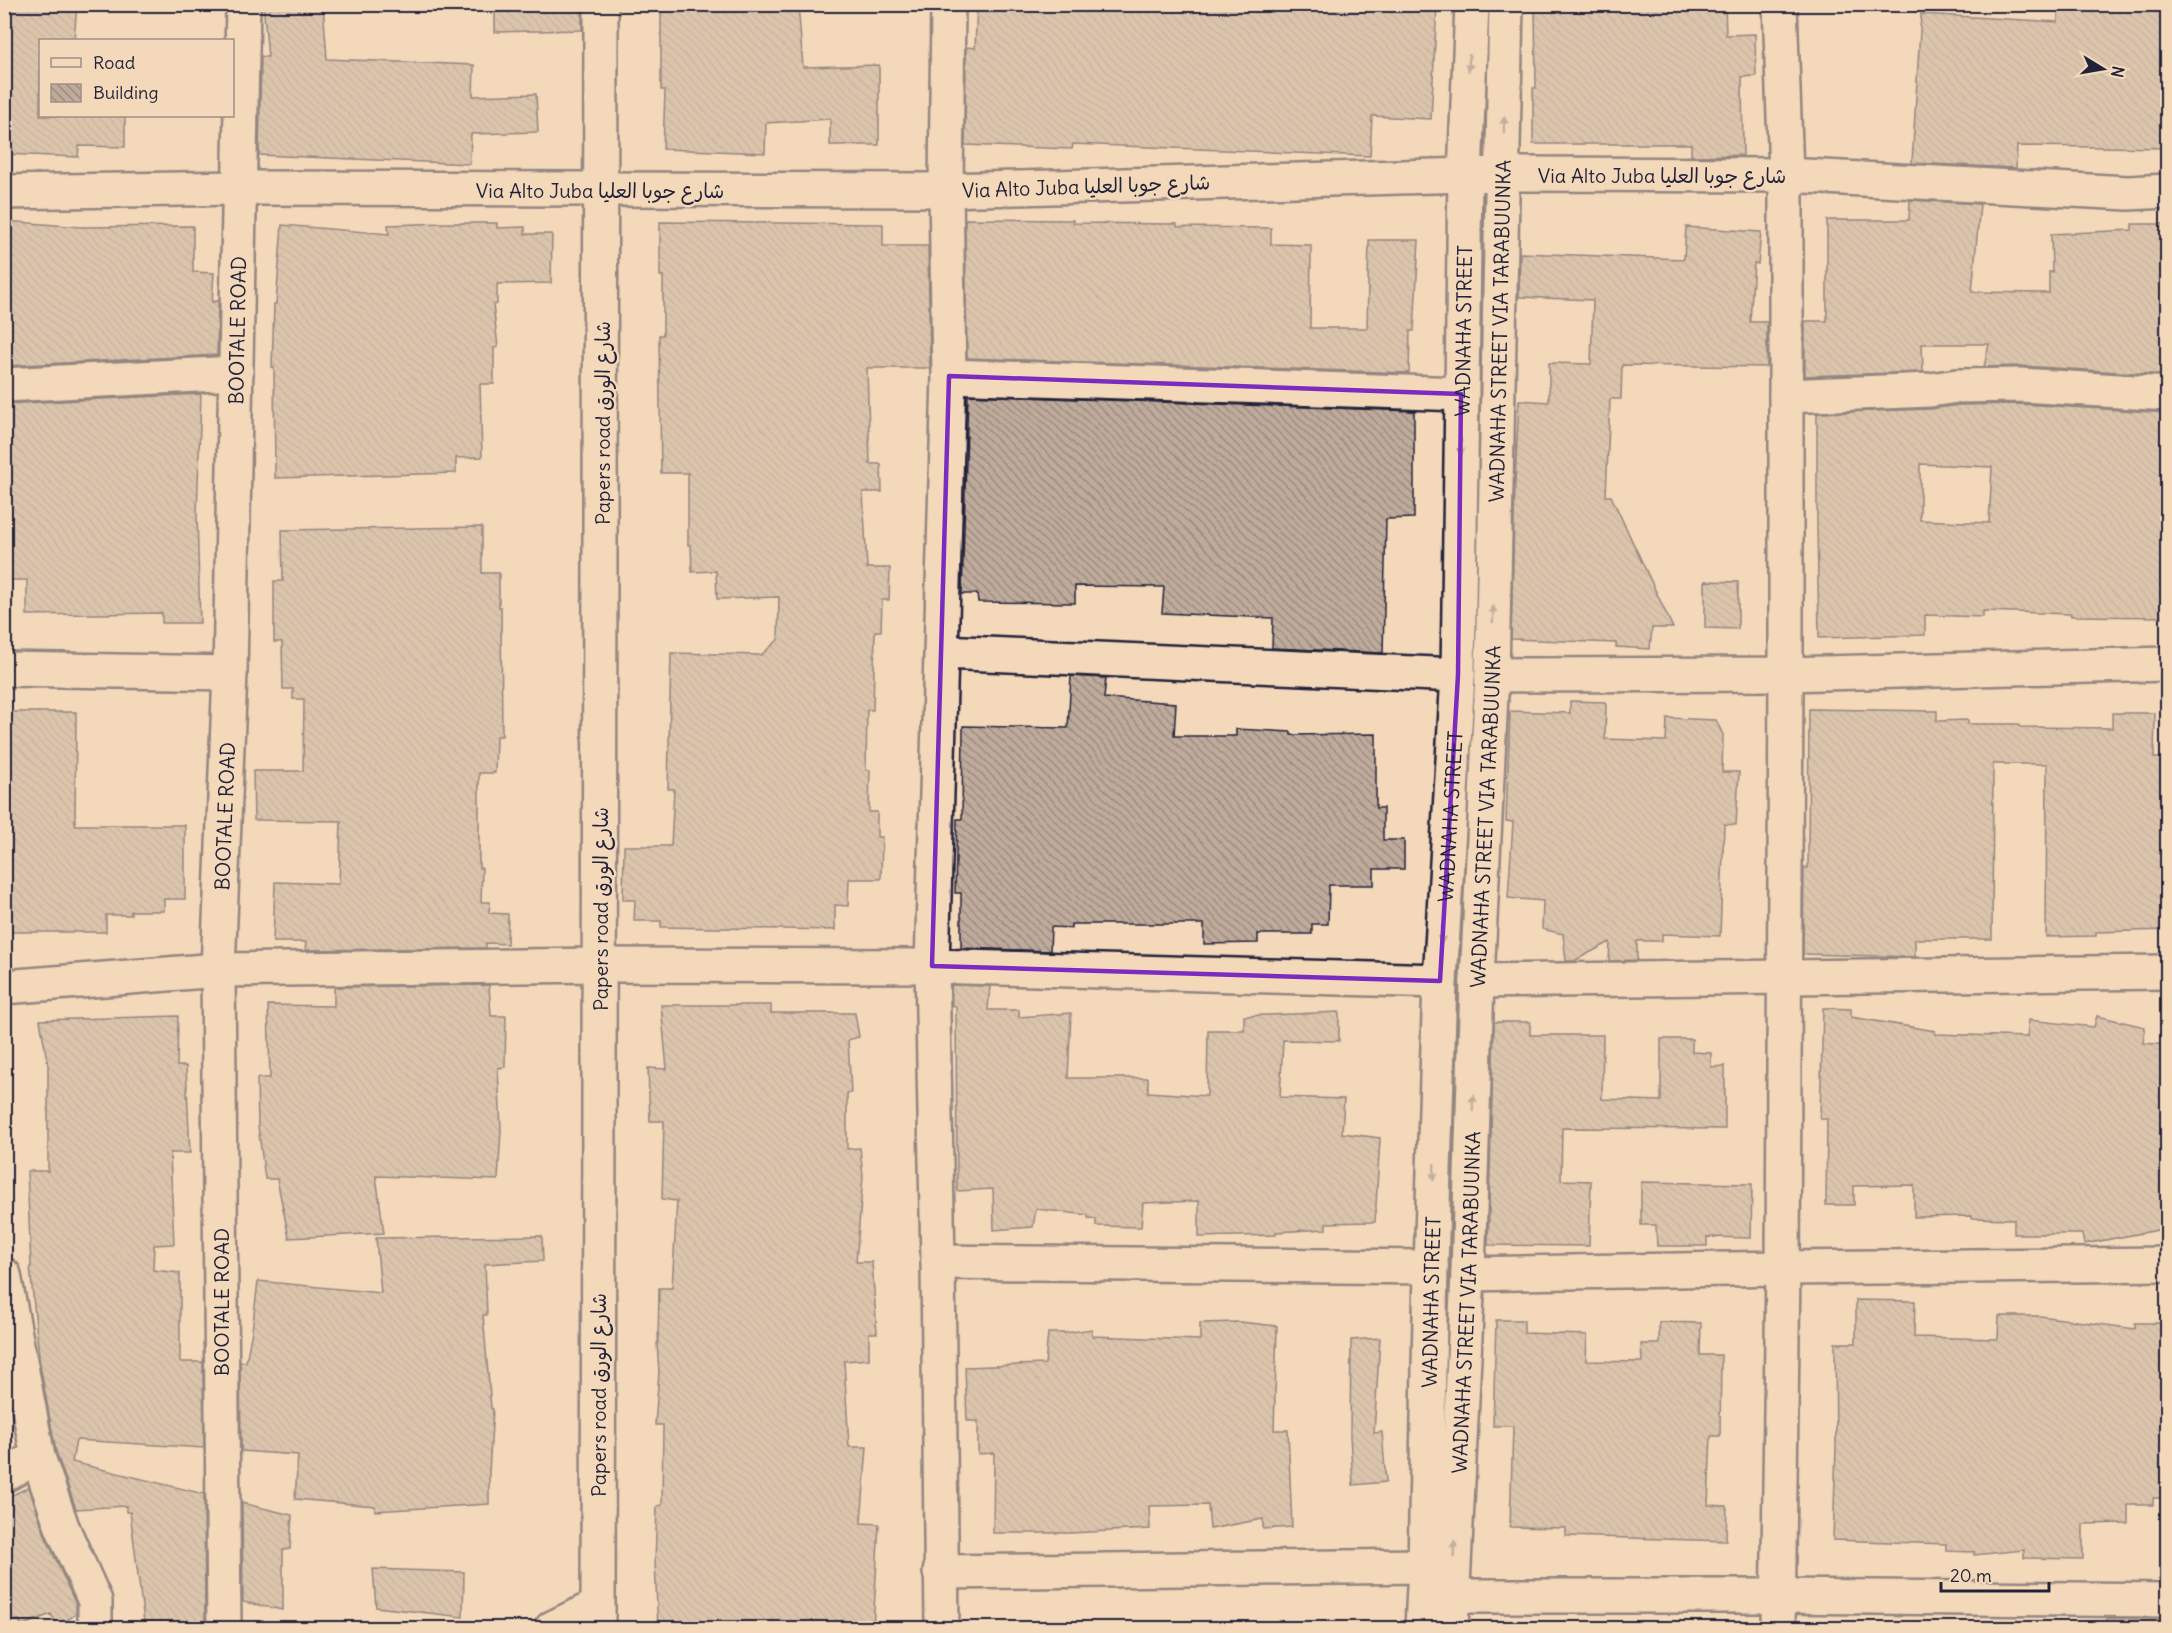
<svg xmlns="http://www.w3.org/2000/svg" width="2172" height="1633" font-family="Delius,'Playpen Sans Arabic',sans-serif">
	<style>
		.building { fill: url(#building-back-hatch); stroke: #22223b; stroke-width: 1.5; fill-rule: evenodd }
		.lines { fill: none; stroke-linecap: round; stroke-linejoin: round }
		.minor-casing { stroke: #22223b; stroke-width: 38 }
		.major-casing { stroke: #22223b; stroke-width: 38 }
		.minor { stroke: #f3d8ba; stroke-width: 33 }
		.major { stroke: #f3d8ba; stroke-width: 33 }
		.oneway { fill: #8a7d7a }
		.marked { fill: none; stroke: #7b2cbf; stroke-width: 4.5; stroke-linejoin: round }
		.labels { text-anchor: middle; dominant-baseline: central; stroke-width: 5; stroke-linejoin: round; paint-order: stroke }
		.street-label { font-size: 20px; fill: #22223b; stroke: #f3d8ba }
	</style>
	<defs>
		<pattern id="building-back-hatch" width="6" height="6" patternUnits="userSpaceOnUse" patternTransform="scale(1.5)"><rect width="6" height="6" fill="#bfab9b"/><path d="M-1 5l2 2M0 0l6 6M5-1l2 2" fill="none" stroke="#9b8b80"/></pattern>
	</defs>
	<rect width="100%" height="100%" fill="#f3d8ba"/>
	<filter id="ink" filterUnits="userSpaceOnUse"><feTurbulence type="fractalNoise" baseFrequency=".0167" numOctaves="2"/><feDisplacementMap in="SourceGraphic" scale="12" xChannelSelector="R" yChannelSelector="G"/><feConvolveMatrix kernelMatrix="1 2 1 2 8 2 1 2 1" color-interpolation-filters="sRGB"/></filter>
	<g filter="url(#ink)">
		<path class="building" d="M4,4H77L74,40H40V116H125V147L79,146L78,157L4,154Z
			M263,4H323L327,59L474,65L473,96L536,94L538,132L471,134L470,164L259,155L261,56L268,57Z
			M495,4H582V30L495,32Z
			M661,4H798L803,67L879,65V145H830V119L766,123L765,153L663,149L665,90H661Z
			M977,4H1437L1431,119L1372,116L1370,156L1073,144L1072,149L965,145L966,47L975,48Z
			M1535,4H1725L1726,35L1755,34L1756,76L1742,77L1743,155L1691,156V144H1533V88H1536Z
			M2058,4H2168V148L2017,146L2016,168L1912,163L1921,14L2058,22Z
			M1910,200L1980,204L1972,292L2049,293V272H2052L2051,234L2132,230V224H2168V375L2021,366L1984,367L1989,344H1922L1923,372L1805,376V321H1827V220H1909Z
			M965,219L1073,220V223L1177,224V227L1271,228V244L1311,245L1310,328H1367L1369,240H1419L1414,331H1410L1409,373L967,358Z
			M4,221L81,227L193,226V272L214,273L212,302L218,301L217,355L4,366Z
			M660,222L883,224V246H928L930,368H867L870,464H881L882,492H863L867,568H890L889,600H882L881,631H875L873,710H867L866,770H870L869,812H877V837H882L881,879H849L848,906L835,905V930L661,927V921H634L635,900H623L624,846H671L674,789H668L671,653L761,655L778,640L779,597L717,599L716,571L692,572L691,545H688V473H661L659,335H663V276H660Z
			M446,223H497V228L525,227V234H552L551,283L497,284V304L493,305L498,347L494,348V384H480L482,457L456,458V473L275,478L274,367H272L274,304H276L282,225L389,234L388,225Z
			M1686,227L1761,232L1758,264L1754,263L1750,322H1767V367L1622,365L1621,399H1610L1606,496H1611L1673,628H1652L1650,649L1616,647V643L1511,639L1515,482L1519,400L1549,402V363L1591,364L1593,300L1519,297L1520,253L1684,259Z
			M201,394L197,515L200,623H162V613L27,615V580H4V404Z
			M968,395L1414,411V518L1386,519L1383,653L1272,648L1273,618L1162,613L1164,587L1075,586V603L978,602L977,594H962Z
			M2020,404L2168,413V617L2071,616V614L1983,611V617L1925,615V635L1819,638L1817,521V413L1931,409L1959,405ZM1920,464L1992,467L1989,523L1920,520Z
			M482,527V573H499V607H501L502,736H496L495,773H479V868H482L481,902H490L489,913L508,914L507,944L486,943V948L305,950L306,942H273L275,882L339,884L341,821L254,820L253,771H303L304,699H293V689H283L282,642H274V581H283L282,530Z
			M1705,581L1738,582V629L1705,628Z
			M1071,676L1106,678L1104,698L1176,703L1174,736H1236V729L1291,732V735L1376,734V808H1383V840H1404V869H1374V885H1329L1328,924H1312V934H1258V943L1204,944V924H1071V928L1051,927L1050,951L961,948V893H955L957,819H962L963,726L1068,728Z
			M1570,701L1606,702L1605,739L1666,741L1667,718L1716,720L1723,735L1722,772H1739L1736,825L1724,824L1720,936L1662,934V941H1637V960L1609,961L1610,942L1574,961H1566L1563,934L1542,929L1543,901L1508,898L1513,822L1506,821L1510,711L1570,713Z
			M1809,709L1937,711V721L1968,720V724H2019L2020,727L2112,728V713H2155L2154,758H2168V930L2096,932V936L2046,937L2047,764H1993L1992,939H1915V957L1803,954L1804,867L1808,868Z
			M4,712H76L75,825H185V899H164V911H131V915H106V932H4Z
			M489,985L491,1016H506L505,1067L498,1068L501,1129L498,1180L376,1176L384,1233L289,1238L277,1179H265L258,1126L257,1078H270L268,1005L334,1006V987Z
			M951,985L990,986L988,1010H1019V1017L1071,1013L1068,1078H1148V1092L1207,1096L1208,1030H1244V1016L1339,1012V1041L1283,1040L1280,1097L1344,1099L1342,1133L1380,1138L1375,1222L1326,1223V1229L1276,1232V1235L1199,1237V1201L1143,1203L1141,1227L1096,1226V1219L1088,1218V1215L1036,1209L1033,1227L994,1230L993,1189L957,1191L956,1006L952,1005Z
			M661,1005H771V1013H855L859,1037L848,1040L851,1093H847V1149L860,1148L863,1176L856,1262H872L877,1333H869V1359L844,1361L849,1447H867L861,1523L879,1524L873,1629H658L655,1562L657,1506L662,1505L663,1425H655L659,1372L657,1343H658L659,1288H672L677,1201L662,1199L664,1121H650L648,1068L667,1069Z
			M1823,1008L1851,1009V1017L1935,1031V1034L2027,1037L2029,1020L2094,1027L2097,1016L2145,1027L2143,1043L2168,1045V1210H2165L2163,1229L2084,1244L2082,1234H2014V1219L1972,1218V1216L1914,1217V1185L1854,1186V1205H1826L1827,1119H1820Z
			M178,1016L177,1066H186L190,1153H170L174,1244L154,1245L153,1270L180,1273V1362H203L204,1448L76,1440L72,1462L204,1494L205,1621L144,1622L130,1512H126V1506L76,1509L56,1452L40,1365L30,1267H31L27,1171H48V1066L40,1020Z
			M1494,1022H1530V1035H1603L1602,1099L1661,1101V1039H1692V1052L1711,1053V1067L1725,1066V1129L1562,1128L1561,1180L1591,1181L1589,1246L1488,1245Z
			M1641,1182L1752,1184L1751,1238L1707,1237V1246H1657L1656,1225H1641Z
			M542,1236L543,1261L485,1264L487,1315H483L491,1408L493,1409L489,1472V1504L375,1511V1506L295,1499L298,1455L241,1451L240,1362H246L252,1331L258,1281L381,1293L376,1238Z
			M1856,1300L1915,1301L1914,1337L1998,1339L1999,1316H2040L2135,1329V1323H2168V1498H2153V1505H2128V1523L2083,1524V1559L2024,1558V1550L1974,1555V1552L1946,1551V1544L1833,1540L1836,1448L1835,1343H1856Z
			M1496,1320H1524V1333L1587,1335L1586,1361L1642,1362L1641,1344H1659V1322L1701,1323L1700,1355H1721L1720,1436H1711L1708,1505L1727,1506L1726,1541L1566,1536V1528L1510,1527L1513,1426H1493Z
			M1240,1322L1277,1326L1274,1430H1288L1292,1527L1263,1529V1519L1210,1529L1208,1505L1149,1506L1150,1529L1069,1533H993L994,1453L978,1454V1421H967L965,1367L1045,1364L1048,1333H1065L1092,1329V1336L1200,1340V1323Z
			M1380,1338L1374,1433L1382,1432L1386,1482L1353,1485L1350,1435L1351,1340Z
			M29,1487L45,1535L76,1605V1614L58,1626L51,1614L21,1626L19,1620L4,1624V1499Z
			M242,1503L292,1515L290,1549L283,1550V1610L243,1602Z
			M373,1569L464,1572L463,1617L376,1607Z
			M2107,1618L2158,1619V1629H2108Z"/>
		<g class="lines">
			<defs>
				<g id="minor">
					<path d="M4,192L239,188L946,190L1503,174L1786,175L2128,193L2168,191"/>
					<path d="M949,376L1461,394"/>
					<path d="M4,385L236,373"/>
					<path d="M1786,396L1930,390L1957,386L2020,385L2168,394"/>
					<path d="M942,652L1458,675"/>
					<path d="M4,669L230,673"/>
					<path d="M1492,675L1786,674L2168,664"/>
					<path d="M1477,981L2168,972"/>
					<path d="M4,987L218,970L600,965L932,966L1440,981"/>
					<path d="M938,1262L1431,1267"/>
					<path d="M1468,1274L1783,1268L2168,1264"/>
					<path d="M4,1275L38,1457L62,1527L95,1601V1628"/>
					<path d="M4,1475L38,1457"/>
					<path d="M940,1572L1425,1566"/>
					<path d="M1451,1596H1778L2168,1600"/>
					<path id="s1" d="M224,1628L218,970L230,673L243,4"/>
					<path d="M552,1628L597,1606"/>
					<path d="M598,1628L601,4"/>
					<path d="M942,1628L938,1262L932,966L949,376L946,190L948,4"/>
					<path d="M1778,1628L1783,1268L1786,674V175L1780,4"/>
				</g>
				<g id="major">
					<path id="s2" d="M1422,1628L1425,1566L1431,1267L1440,981L1458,675L1465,176L1472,4"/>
					<path id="s3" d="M1451,1628L1468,1274L1477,981L1492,675L1506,4"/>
				</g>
			</defs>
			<use href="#minor" class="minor-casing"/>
			<use href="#major" class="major-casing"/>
			<use href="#minor" class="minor"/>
			<use href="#major" class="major"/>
		</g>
		<defs><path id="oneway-solid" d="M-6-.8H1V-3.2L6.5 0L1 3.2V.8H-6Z" transform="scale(1.5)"/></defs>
		<g class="oneway">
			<use href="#oneway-solid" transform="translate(1469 63) rotate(92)"/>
			<use href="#oneway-solid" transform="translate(1504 125) rotate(-89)"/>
			<use href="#oneway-solid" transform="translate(1461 447) rotate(91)"/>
			<use href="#oneway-solid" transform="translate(1493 614) rotate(-89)"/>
			<use href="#oneway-solid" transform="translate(1442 935) rotate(93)"/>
			<use href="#oneway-solid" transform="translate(1473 1103) rotate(-88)"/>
			<use href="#oneway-solid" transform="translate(1434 1172) rotate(92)"/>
			<use href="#oneway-solid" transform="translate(1454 1549) rotate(-87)"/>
		</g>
	</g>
	<path d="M0 0H2172V1633H0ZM949,376L1461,394L1458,675L1440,981L932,966Z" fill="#f3d8ba" fill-opacity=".55" fill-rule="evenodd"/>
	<path class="marked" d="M949,376L1461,394L1458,675L1440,981L932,966Z"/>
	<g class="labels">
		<g class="street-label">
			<text x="1662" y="175">Via Alto Juba شارع جوبا العليا</text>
			<text transform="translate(1086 186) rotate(-2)">Via Alto Juba شارع جوبا العليا</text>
			<text x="600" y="190">Via Alto Juba شارع جوبا العليا</text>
			<text stroke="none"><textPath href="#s1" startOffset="1298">BOOTALE ROAD</textPath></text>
			<text stroke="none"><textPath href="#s2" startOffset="1298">WADNAHA STREET</textPath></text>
			<text stroke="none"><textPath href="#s3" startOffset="1298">WADNAHA STREET VIA TARABUUNKA</textPath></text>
			<text transform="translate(602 423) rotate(-90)">Papers road شارع الورق</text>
			<text stroke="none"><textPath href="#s1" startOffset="812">BOOTALE ROAD</textPath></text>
			<text stroke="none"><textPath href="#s2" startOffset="812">WADNAHA STREET</textPath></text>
			<text stroke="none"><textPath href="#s3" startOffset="812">WADNAHA STREET VIA TARABUUNKA</textPath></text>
			<text transform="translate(600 909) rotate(-90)">Papers road شارع الورق</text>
			<text transform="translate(221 1302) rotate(-90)">BOOTALE ROAD</text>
			<text stroke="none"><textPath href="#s2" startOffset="326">WADNAHA STREET</textPath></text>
			<text stroke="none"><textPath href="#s3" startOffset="326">WADNAHA STREET VIA TARABUUNKA</textPath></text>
			<text transform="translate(598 1395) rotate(-90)">Papers road شارع الورق</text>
		</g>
	</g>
	<rect width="2172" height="1633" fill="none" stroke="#f3d8ba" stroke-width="24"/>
	<rect x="12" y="12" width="2148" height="1609" fill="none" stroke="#22223b" stroke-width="2" filter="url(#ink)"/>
	<rect x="39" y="39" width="195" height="78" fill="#f3d8ba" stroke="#9f8f87" stroke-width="1.5"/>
	<rect x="51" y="58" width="30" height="9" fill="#f3d8ba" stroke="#9f8f87" stroke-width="1.5"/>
	<text x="93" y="69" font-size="18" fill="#22223b">Road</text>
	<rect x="51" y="84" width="30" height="18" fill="url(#building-back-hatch)" stroke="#9f8f87" stroke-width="1.5"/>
	<text x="93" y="99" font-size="18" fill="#22223b">Building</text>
	<g transform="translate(2103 69) rotate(101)" stroke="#f3d8ba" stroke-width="4.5" paint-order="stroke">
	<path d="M0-4.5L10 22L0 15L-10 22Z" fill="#22223b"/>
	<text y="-9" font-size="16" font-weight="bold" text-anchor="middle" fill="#22223b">N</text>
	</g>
	<path d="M1941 1582v9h108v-9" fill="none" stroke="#22223b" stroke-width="3"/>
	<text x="1950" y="1582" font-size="18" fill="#22223b" stroke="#f3d8ba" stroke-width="4.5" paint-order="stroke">20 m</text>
</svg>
